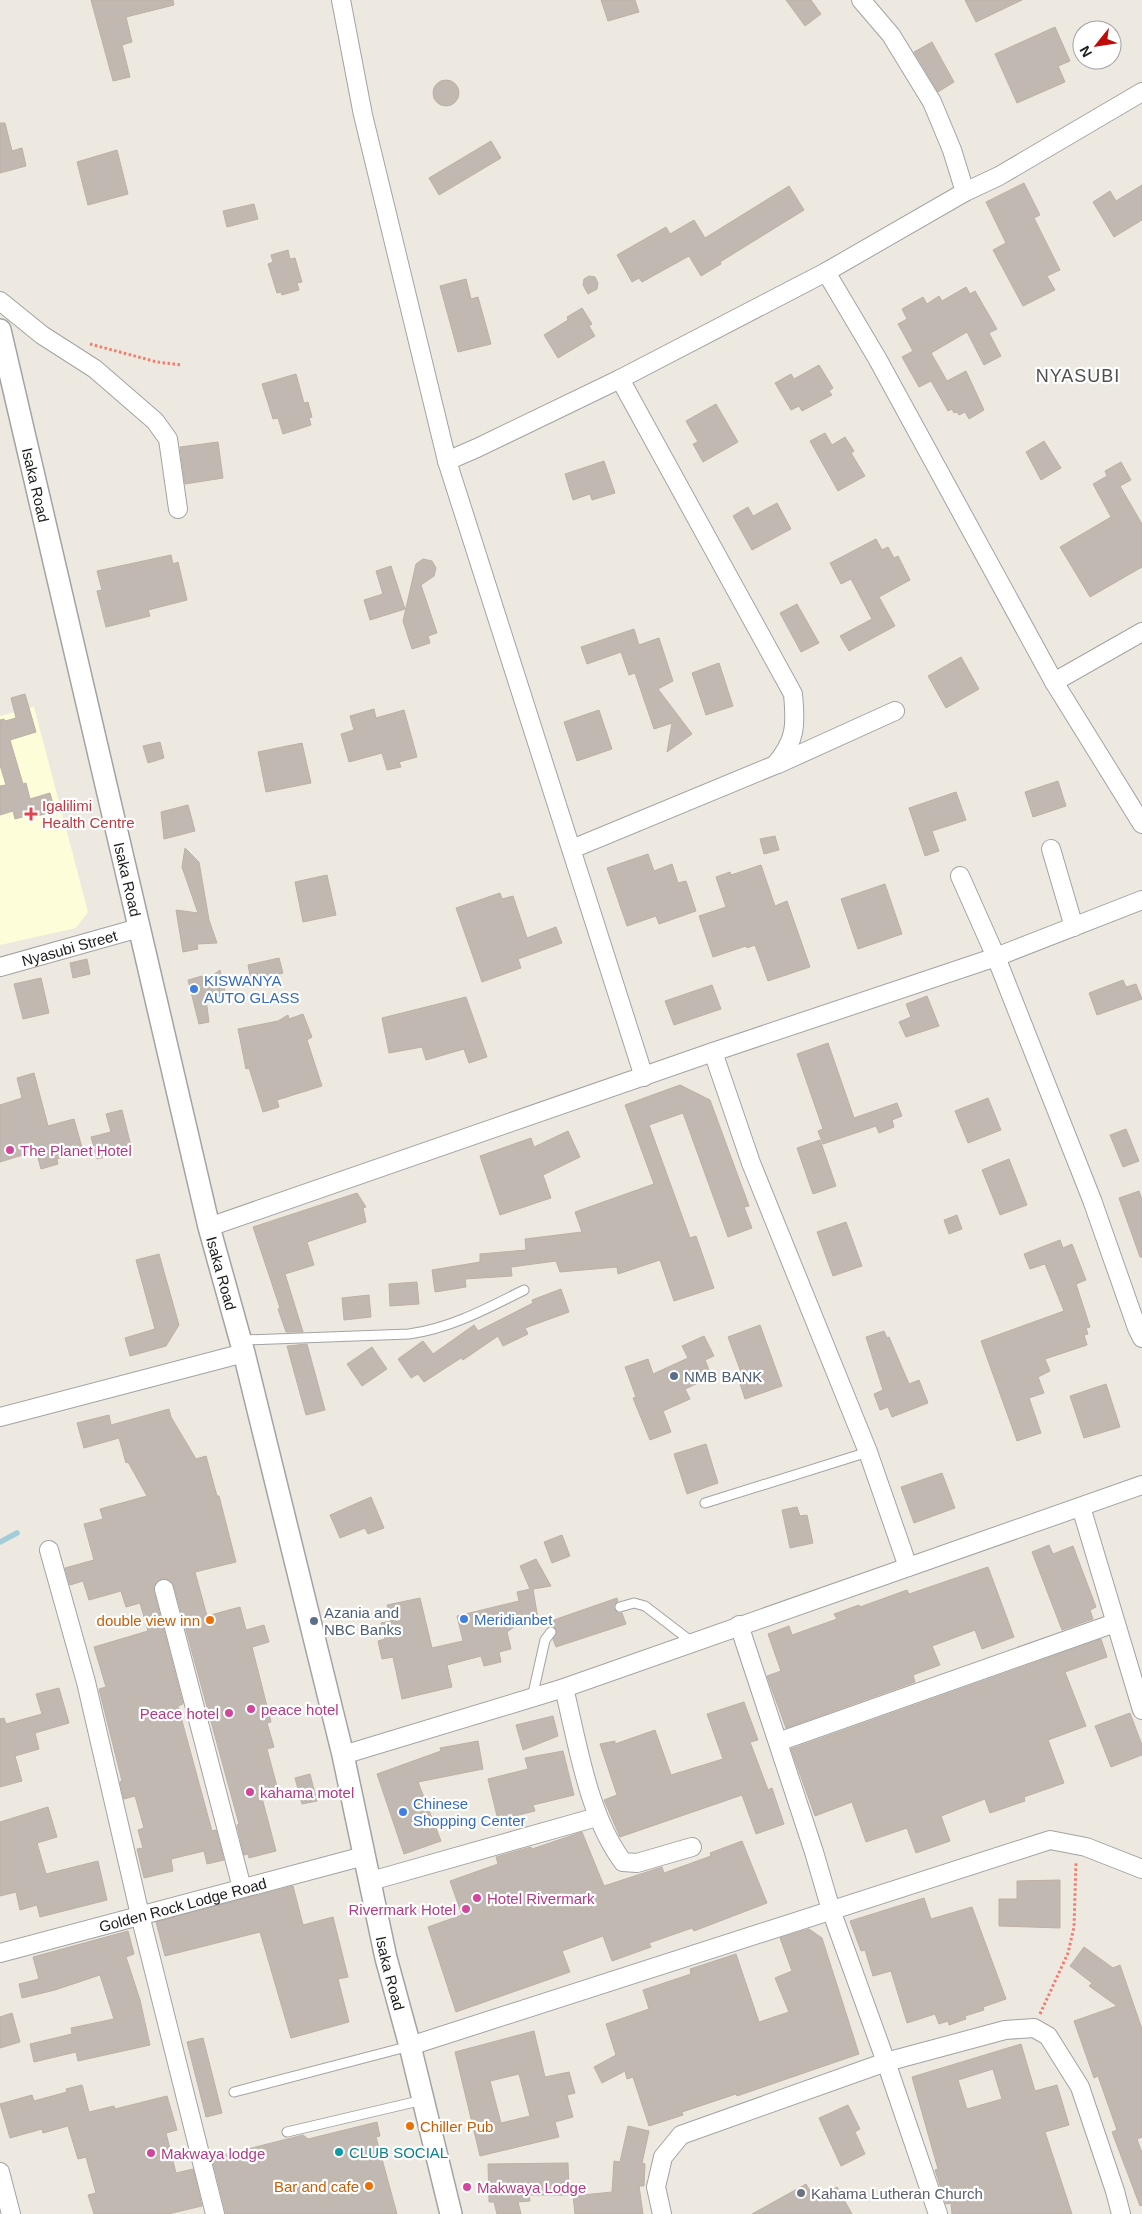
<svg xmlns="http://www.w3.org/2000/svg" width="1142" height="2214" font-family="Arial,sans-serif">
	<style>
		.education { fill: #fdfdda }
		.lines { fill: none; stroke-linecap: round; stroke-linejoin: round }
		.stream { stroke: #a3ccd9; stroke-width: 5.5 }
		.building { fill: #c1b9b1; stroke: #bdb0a5; fill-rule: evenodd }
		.service-casing { stroke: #a3a3a3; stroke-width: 11 }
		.minor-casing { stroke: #a3a3a3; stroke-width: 20 }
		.tertiary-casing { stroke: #a3a3a3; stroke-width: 24 }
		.path { stroke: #f37c6c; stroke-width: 3; stroke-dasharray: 2.5 2.5; stroke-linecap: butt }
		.service { stroke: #fff; stroke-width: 9 }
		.minor { stroke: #fff; stroke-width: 18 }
		.tertiary { stroke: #fff; stroke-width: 21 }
		.health-dot { fill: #e0444e; stroke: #fff; stroke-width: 2 }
		.shop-dot { fill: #3f7fe0; stroke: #fff; stroke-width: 2 }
		.hotel-dot { fill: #d1479c; stroke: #fff; stroke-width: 2 }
		.service-dot { fill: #5c6f8a; stroke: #fff; stroke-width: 2 }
		.food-dot { fill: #e8710a; stroke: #fff; stroke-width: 2 }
		.culture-dot { fill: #0f9aa8; stroke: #fff; stroke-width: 2 }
		.worship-dot { fill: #6b7280; stroke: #fff; stroke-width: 2 }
		.labels { text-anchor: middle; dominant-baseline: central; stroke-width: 4.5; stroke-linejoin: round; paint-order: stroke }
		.street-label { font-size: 15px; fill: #1c1c1c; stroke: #fff }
		.health-label { font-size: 15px; fill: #be3a42; stroke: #fff; text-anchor: start }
		.shop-label { font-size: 15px; fill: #366cbe; stroke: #fff; text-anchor: start }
		.hotel-label { font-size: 15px; fill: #b23c85; stroke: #fff; text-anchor: start }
		.service-label { font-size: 15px; fill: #4e5e75; stroke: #fff; text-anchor: start }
		.food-label { font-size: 15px; fill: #c56008; stroke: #fff; text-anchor: end }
		.culture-label { font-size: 15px; fill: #0d838f; stroke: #fff; text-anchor: start }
		.worship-label { font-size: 15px; fill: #5b616d; stroke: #fff; text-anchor: start }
		.quarter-label { font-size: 18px; letter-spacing: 1px; fill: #4f4f4f; stroke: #fff }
	</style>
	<rect width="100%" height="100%" fill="#ede9e1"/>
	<path class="education" d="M34,707L88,912L76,928L0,945V716Z"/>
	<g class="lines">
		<path class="stream" d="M0,1542L17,1533"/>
	</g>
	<path class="building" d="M91,0H173L174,5L126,17L132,42L122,45L130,77L113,81Z
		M601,0H635L639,12L608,21Z
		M786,0H811L821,14L805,26Z
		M965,0H1022L976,22Z
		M1055,27L1070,61L1058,66L1065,82L1017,103L995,54Z
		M932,42L954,82L938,92L914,52Z
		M433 93a13 13 0 1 1 26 0a13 13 0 1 1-26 0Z
		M0,123H5L12,151L22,148L26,166L0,173Z
		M491,141L501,158L439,195L429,178Z
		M117,150L128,194L88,205L77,162Z
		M1024,183L1040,215L1034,218L1060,270L1047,276L1055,290L1023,306L993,250L1006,243L986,202Z
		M1142,185V220L1114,237L1093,202L1110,191L1116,201Z
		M789,186L804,210L720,262L721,264L701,276L689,256L642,282L639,278L632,282L617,255L666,227L670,234L694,220L705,238Z
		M254,204L258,219L227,227L223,211Z
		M288,250L290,259L295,258L302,282L297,283L299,290L282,295L281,292L277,293L268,264L273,262L271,255Z
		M589,276L595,277L598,283L597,289L588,294L583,285L584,279Z
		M466,279L471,299L478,297L491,344L458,352L440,286Z
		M966,287L970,294L975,291L997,329L989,333L1001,356L984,365L967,332L931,353L947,381L966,371L984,410L969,419L965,412L959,415L957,412L954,413L952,409L948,411L931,381L919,387L902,357L913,351L898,324L907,319L902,309L923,297L927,304L939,296L942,301Z
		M582,308L592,324L589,326L595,336L558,358L544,335L568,320L567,317Z
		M819,365L833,388L829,391L832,395L802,411L799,406L791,410L775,383L791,374L794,379Z
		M296,374L304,403L308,402L312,417L309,418L311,425L283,434L278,418L273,419L262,384Z
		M716,404L738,442L703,462L693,444L698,442L686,421Z
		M825,433L832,445L845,437L854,451L851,453L865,476L838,491L810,441Z
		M1044,441L1061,468L1041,480L1026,452Z
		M218,442L223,478L185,484L180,447Z
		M604,461L615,493L592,500L590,494L573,500L565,474Z
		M1121,462L1131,480L1120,486L1142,524V567L1090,597L1060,547L1111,517L1093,484L1107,476L1105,471Z
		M777,503L791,529L752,550L733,516L748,507L753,516Z
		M876,539L882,550L888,547L894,558L898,556L910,580L879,597L895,626L849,651L840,636L872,619L851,579L841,584L830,563Z
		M171,555L173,564L178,562L187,600L148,610L150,616L106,627L97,591L102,590L97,571Z
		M423,559L432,561L436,568L434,576L421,585L437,633L428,636L430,643L412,649L403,621L416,564Z
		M391,566L405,609L370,620L364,600L383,594L376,571Z
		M797,604L819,643L801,652L780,613Z
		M634,629L639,645L659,638L673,681L658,689L692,734L667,752L672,723L654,729L635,673L629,675L621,652L587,664L581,647Z
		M961,657L979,689L946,708L928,676Z
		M719,663L733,706L706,715L692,673Z
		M25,694L36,732L10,740L23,784L26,783L30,799L50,793L55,811L34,817L33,814L15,819L13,811L0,815V786L6,785L0,765V720L4,719L5,721L16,718L11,698Z
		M374,709L376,718L404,710L417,757L399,762L401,767L387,770L382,753L349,762L341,734L354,730L350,716Z
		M599,710L612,749L577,761L564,722Z
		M160,742L164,758L148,763L143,746Z
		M302,743L311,783L266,792L258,752Z
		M1058,781L1066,806L1033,817L1025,792Z
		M956,792L966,820L932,831L939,851L925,856L909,808Z
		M188,805L195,831L164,839L161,812Z
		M775,836L779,850L764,854L760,839Z
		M185,848L199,862L209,920L217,943L197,944L198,949L183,952L176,910L198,913L182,867Z
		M648,854L654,871L672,864L678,883L686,881L696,911L659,924L656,916L627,926L607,868Z
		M761,865L775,906L787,901L810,967L768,981L755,945L747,948L746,946L713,957L699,916L726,907L716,877L730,872L731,875Z
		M327,875L336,915L303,922L295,882Z
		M885,884L902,934L858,949L841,899Z
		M500,893L502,899L513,896L527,938L556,927L562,943L518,959L521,968L482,982L456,908Z
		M279,958L283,973L251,981L248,965Z
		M87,959L90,974L73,978L70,963Z
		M220,970L226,995L206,999L209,1022L199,1024L188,980L202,976L203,982Z
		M41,978L49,1013L23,1019L14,984Z
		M1123,980L1126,987L1136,984L1142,999L1097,1015L1089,993Z
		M712,985L721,1009L674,1025L665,1001Z
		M927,996L939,1026L906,1037L899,1022L911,1017L906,1004Z
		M466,997L487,1057L469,1063L464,1049L426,1060L422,1047L389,1053L382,1018Z
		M303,1014L312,1037L307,1040L322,1086L277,1100L279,1107L263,1112L249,1068L246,1069L238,1029L278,1021L288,1015L289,1019Z
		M828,1043L854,1118L897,1103L902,1116L892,1120L894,1127L879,1133L876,1126L823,1144L818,1131L823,1129L797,1054Z
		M34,1073L48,1126L74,1119L83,1151L57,1159L58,1164L41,1169L36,1151L0,1162V1105L22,1098L17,1078Z
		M680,1085L710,1100L749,1206L744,1207L752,1228L728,1237L683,1113L649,1125L690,1238L696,1236L714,1288L674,1301L660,1260L618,1274L617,1267L560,1272L556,1261L511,1267L512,1276L465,1279L466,1287L435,1292L432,1270L480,1262V1254L526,1250L525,1239L582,1232L575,1212L654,1184L625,1105Z
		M988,1098L1001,1130L968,1143L955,1111Z
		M122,1110L132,1150L97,1159L91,1137L111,1132L106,1114Z
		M1126,1129L1139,1161L1123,1167L1110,1135Z
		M568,1131L580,1157L543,1175L551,1198L500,1215L480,1156L531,1138L534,1147Z
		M820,1140L836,1186L813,1194L797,1148Z
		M1009,1159L1027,1205L1000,1215L982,1170Z
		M1139,1191L1142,1200V1257H1140L1119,1198Z
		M357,1193L366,1207L363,1208L366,1222L307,1242L314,1265L285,1274L303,1332H286L278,1309L280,1308L253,1227Z
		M957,1215L962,1229L949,1234L944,1220Z
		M846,1222L862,1266L833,1276L817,1232Z
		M1060,1240L1063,1248L1072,1244L1086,1280L1076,1284L1090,1327L1086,1328L1088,1334L1084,1335L1087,1345L1045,1359L1050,1371L1038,1377L1044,1393L1029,1398L1041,1433L1017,1441L981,1341L1064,1311L1045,1264L1030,1269L1024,1254Z
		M159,1254L179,1325L166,1346L130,1356L125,1338L155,1329L136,1260Z
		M417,1282L419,1304L390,1306L389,1284Z
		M561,1289L569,1312L525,1328L528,1334L503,1346L498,1336L463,1360L461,1358L424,1382L418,1374L411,1378L398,1359L423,1341L433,1354L474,1325L478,1331L533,1303L532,1300Z
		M369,1295L371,1317L344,1320L342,1298Z
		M760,1325L782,1386L745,1399L740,1384L745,1383L728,1337Z
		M884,1331L887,1338L889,1337L909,1384L919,1380L928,1403L892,1417L888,1407L880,1410L874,1394L883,1390L866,1337Z
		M704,1336L714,1356L705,1360L712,1377L685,1389L690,1399L663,1411L671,1432L650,1440L633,1398L636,1397L625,1367L648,1359L653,1374L688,1358L682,1346Z
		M307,1344L325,1410L306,1415L287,1346Z
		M372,1347L387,1369L362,1386L347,1364Z
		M1106,1384L1120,1427L1084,1438L1070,1396Z
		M169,1409L171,1417L196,1459L206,1456L217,1496H219L236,1562L195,1572L207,1616L240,1607L246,1630L264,1625L269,1642L252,1647L271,1722L267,1723L274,1747L267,1749L279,1794L262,1798L276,1851L249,1858L248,1854L244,1855L237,1825L239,1824L174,1586L167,1579H161L154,1586V1592L183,1704L178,1706L212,1831L216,1830L224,1860L207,1864L204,1851L171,1859L173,1871L144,1878L137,1849L143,1848L138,1830L144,1828L135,1796L124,1799L120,1782L122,1781L99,1689L106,1687L94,1647L148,1631L140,1603L126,1607L121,1591L89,1600L83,1581L70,1585L65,1568L94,1560L84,1524L103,1519L100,1509L147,1496L128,1462L126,1463L119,1438L84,1448L77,1423L109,1415L111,1425Z
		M706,1444L718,1483L687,1494L674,1454Z
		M942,1473L955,1508L914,1523L901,1487Z
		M371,1497L384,1528L368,1534L365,1528L340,1538L330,1515Z
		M797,1507L800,1516L807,1515L813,1543L790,1548L782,1510Z
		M562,1535L570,1556L552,1563L544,1542Z
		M1049,1545L1053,1554L1073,1546L1096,1607L1090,1610L1093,1619L1062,1630L1032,1552Z
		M536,1559L551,1586L533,1589L538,1619L521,1622L507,1632L511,1649L499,1652L501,1662L484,1666L481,1656L447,1665L452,1687L402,1699L393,1657L382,1659L378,1641L385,1639L381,1623L391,1621L387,1605L420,1598L432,1648L463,1641L457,1616L519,1601L517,1592L530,1589L520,1566Z
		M988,1567L1014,1637L982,1649L975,1630L932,1646L940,1665L913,1675L915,1682L786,1728L767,1676L781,1671L768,1634L789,1626L792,1635L837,1619L834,1614L859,1605L860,1607L907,1590L909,1594Z
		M617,1598L618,1601L614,1605V1609L618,1613H622L626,1624L556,1647L553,1639L557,1630L554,1627L549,1626L548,1622Z
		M1101,1639L1107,1657L1065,1672L1086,1726L1048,1740L1064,1783L1024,1797L1025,1801L990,1813L985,1799L941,1816L950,1841L916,1853L907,1828L866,1842L852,1802L815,1816L791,1749Z
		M59,1688L69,1723L35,1733L39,1749L15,1756L22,1781L0,1787V1719L4,1718L6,1724L42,1714L36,1694Z
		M744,1702L758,1740L750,1742L768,1790L772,1788L784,1824L756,1834L742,1795L620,1837L604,1800L617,1795L600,1744L615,1741V1744L655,1730L671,1775L723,1759L707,1714Z
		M1130,1713L1142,1745V1755L1111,1767L1095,1726Z
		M553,1716L558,1736L523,1750L516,1725Z
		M478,1741L483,1769L418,1782L441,1841L404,1854L377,1774L441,1751L440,1748Z
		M563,1751L574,1795L533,1805L535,1811L498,1820L488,1779L528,1769L525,1758Z
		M310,1774L317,1801L302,1804L295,1778Z
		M48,1807L57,1837L37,1843L46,1874L98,1861L107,1900L40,1917L37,1905L20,1910L16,1892L0,1896V1822Z
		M582,1832L604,1886L662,1867L664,1873L711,1856L710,1853L742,1841L767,1903L694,1931L692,1928L649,1943L651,1947L612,1961L603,1936L562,1951L570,1972L456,2012L428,1927L462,1915L450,1881L498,1864L496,1857L531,1847L532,1849Z
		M1060,1880V1928L999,1926V1899H1017V1881Z
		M293,1886L303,1925L333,1917L348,1977L338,1979L349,2022L291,2038L260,1932L165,1956L156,1922Z
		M924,1898L931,1919L972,1907L1006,1999L983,2007L984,2010L965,2016L966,2019L949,2025L948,2021L939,2024L935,2014L907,2023L891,1971L873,1976L865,1950L861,1951L850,1921Z
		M809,1929L822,1938L859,2054L737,2096L736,2094L682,2112L683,2115L649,2126L633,2077L627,2079L625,2071L602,2083L594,2067L616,2055L606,2024L649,2009L643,1990L691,1974L690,1969L736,1954L759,2022L789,2012L775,1978L792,1971L780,1938Z
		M128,1931L134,1954L126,1957L140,2000L150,2045L78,2061L76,2052L34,2062L30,2044L72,2034L71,2028L114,2019L100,1975L55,1990L22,1998L19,1984L39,1979L33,1957Z
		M1084,1947L1113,1968L1120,1965L1142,2029V2137L1137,2139L1142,2153V2205L1140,2206L1112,2132L1117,2130L1098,2076L1094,2078L1074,2021L1117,2006L1089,1986L1092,1983L1070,1966Z
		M12,2013L20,2042L0,2048V2017Z
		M534,2031L545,2077L569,2072L575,2093L567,2095L573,2117L555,2122L559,2137L480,2156L455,2052ZM519,2074L530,2116L501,2123L490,2081Z
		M203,2038L222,2113L206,2117L187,2042Z
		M1021,2044L1035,2091L1057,2085L1069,2125L1045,2132L1072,2214H952L951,2203L946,2204L935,2170L938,2169L912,2077ZM993,2069L1002,2099L967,2109L958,2080Z
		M82,2085L89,2112L114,2106L115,2109L167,2096L177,2130L166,2133L176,2173L193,2169L202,2206L168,2214H94L88,2195L96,2193L86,2157L78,2159L68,2126L43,2133L42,2129L10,2138L0,2104L32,2095L34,2101L67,2092L66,2089Z
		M848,2105L860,2129L855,2132L865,2154L841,2166L819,2118Z
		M377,2122L380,2136L376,2137L397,2214H226L212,2158L303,2135L308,2139Z
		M628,2126L649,2131L642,2163L645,2164L644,2186H639L643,2214H575L573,2196L612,2192L614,2161L620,2162Z
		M568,2163L569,2195H529L530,2201L518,2202L521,2214H497L494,2202H489L488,2164Z
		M806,2184L815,2199L837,2187L852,2214H752Z"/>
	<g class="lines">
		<defs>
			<path id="service" d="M241,1342L245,1340L409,1334C451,1328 486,1309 524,1290
				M705,1503L868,1452
				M620,1607L634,1603L645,1606L692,1642
				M532,1698L545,1640L551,1632
				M234,2092L410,2046
				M287,2132L423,2100"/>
			<g id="minor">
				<path d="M341,0L363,115L447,461L644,1077"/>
				<path d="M861,0L891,35L932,102L952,150L965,192"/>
				<path d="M826,272L877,358L1054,682L1142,824"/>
				<path d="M0,301L42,335L95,369L155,421L168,439L178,509"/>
				<path d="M447,461L477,448L620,379L826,272L965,192L999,176L1142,92"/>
				<path d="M1054,682L1142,632"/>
				<path d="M778,764L895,711"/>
				<path d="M572,849L775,765C796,741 796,725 793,694L620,379"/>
				<path d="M1051,849L1074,927"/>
				<path d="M960,876L996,957L1092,1200L1137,1328L1142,1338"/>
				<path id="s1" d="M0,967L139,928"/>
				<path d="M713,1052L751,1163L868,1452L908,1567"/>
				<path d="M209,1227L713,1052L996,957L1142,900"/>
				<path d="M0,1417L244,1353"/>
				<path d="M1081,1507L1142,1710"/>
				<path d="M49,1550L86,1682L140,1915L215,2214"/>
				<path d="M164,1589L242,1888"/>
				<path d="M739,1625L814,1852L831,1910L886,2062L938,2214"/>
				<path d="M564,1688C578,1745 588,1815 623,1862L637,1863L692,1847"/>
				<path d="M778,1742L1115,1623"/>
				<path d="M343,1755L564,1688L1142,1485"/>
				<path d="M371,1881L597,1817"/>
				<path id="s2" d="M0,1953L364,1856"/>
				<path d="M410,2046L1050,1840L1086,1847L1142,1869"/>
				<path d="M0,2172L11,2214"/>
				<path d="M662,2214L656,2187L663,2157L681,2135L886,2062L1005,2030L1034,2028L1048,2036L1080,2087L1115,2191L1121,2214"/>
			</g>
			<g id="tertiary">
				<path id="s3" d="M0,330L209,1227L244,1353L343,1755L386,1958L410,2046L451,2214"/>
			</g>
		</defs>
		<use href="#service" class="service-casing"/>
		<use href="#minor" class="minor-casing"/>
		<use href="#tertiary" class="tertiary-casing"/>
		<path class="path" d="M90,344L157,362L182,365
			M1040,2014L1068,1953L1074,1927L1076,1862"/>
		<use href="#service" class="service"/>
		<use href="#minor" class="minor"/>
		<use href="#tertiary" class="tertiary"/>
	</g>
	<path class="health-dot" d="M28.5 806.5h5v5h5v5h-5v5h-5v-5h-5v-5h5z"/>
	<g class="shop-dot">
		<circle cx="194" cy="989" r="5"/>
		<circle cx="464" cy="1619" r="5"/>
		<circle cx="403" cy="1812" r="5"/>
	</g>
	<g class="hotel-dot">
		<circle cx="10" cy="1150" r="5"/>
		<circle cx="251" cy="1709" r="5"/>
		<circle cx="229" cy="1713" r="5"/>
		<circle cx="250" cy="1792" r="5"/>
		<circle cx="477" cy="1898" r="5"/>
		<circle cx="466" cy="1909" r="5"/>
		<circle cx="151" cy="2153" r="5"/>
		<circle cx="467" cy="2187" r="5"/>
	</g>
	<g class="service-dot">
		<circle cx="674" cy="1376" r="5"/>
		<circle cx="314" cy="1621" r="5"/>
	</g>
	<g class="food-dot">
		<circle cx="210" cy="1620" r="5"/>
		<circle cx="410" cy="2126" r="5"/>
		<circle cx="369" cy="2186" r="5"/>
	</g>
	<circle class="culture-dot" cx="339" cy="2152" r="5"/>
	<circle class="worship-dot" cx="801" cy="2193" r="5"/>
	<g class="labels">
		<g class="street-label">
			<text stroke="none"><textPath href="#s3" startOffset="159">Isaka Road</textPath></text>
			<text stroke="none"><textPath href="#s3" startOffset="564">Isaka Road</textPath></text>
			<text stroke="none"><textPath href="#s1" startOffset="72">Nyasubi Street</textPath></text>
			<text stroke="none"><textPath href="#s3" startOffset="969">Isaka Road</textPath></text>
			<text stroke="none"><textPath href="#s2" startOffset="189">Golden Rock Lodge Road</textPath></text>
			<text stroke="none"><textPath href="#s3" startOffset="1689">Isaka Road</textPath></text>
		</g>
		<g class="health-label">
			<text x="42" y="805">Igalilimi<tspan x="42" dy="17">Health Centre</tspan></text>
		</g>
		<g class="shop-label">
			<text x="204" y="980">KISWANYA<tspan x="204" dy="17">AUTO GLASS</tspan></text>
			<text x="474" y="1619">Meridianbet</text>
			<text x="413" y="1803">Chinese<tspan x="413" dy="17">Shopping Center</tspan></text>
		</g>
		<g class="hotel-label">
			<text x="20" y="1150">The Planet Hotel</text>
			<text x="261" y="1709">peace hotel</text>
			<text x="219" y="1713" text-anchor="end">Peace hotel</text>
			<text x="260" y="1792">kahama motel</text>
			<text x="487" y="1898">Hotel Rivermark</text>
			<text x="456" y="1909" text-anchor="end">Rivermark Hotel</text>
			<text x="161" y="2153">Makwaya lodge</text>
			<text x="477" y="2187">Makwaya Lodge</text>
		</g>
		<g class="service-label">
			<text x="684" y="1376">NMB BANK</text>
			<text x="324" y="1612">Azania and<tspan x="324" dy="17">NBC Banks</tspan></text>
		</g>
		<g class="food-label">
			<text x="200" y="1620">double view inn</text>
			<text x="420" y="2126" text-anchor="start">Chiller Pub</text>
			<text x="359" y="2186">Bar and cafe</text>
		</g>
		<g class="culture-label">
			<text x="349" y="2152">CLUB SOCIAL</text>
		</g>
		<g class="worship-label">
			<text x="811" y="2193">Kahama Lutheran Church</text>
		</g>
		<g class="quarter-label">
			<text x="1078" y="376">NYASUBI</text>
		</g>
	</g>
	<g transform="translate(1097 45) rotate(240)"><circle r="24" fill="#ffffff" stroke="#a4a4a4"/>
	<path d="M0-4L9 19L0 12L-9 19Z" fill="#be0c09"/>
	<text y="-8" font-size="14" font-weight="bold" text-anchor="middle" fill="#1c1c1c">N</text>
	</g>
</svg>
